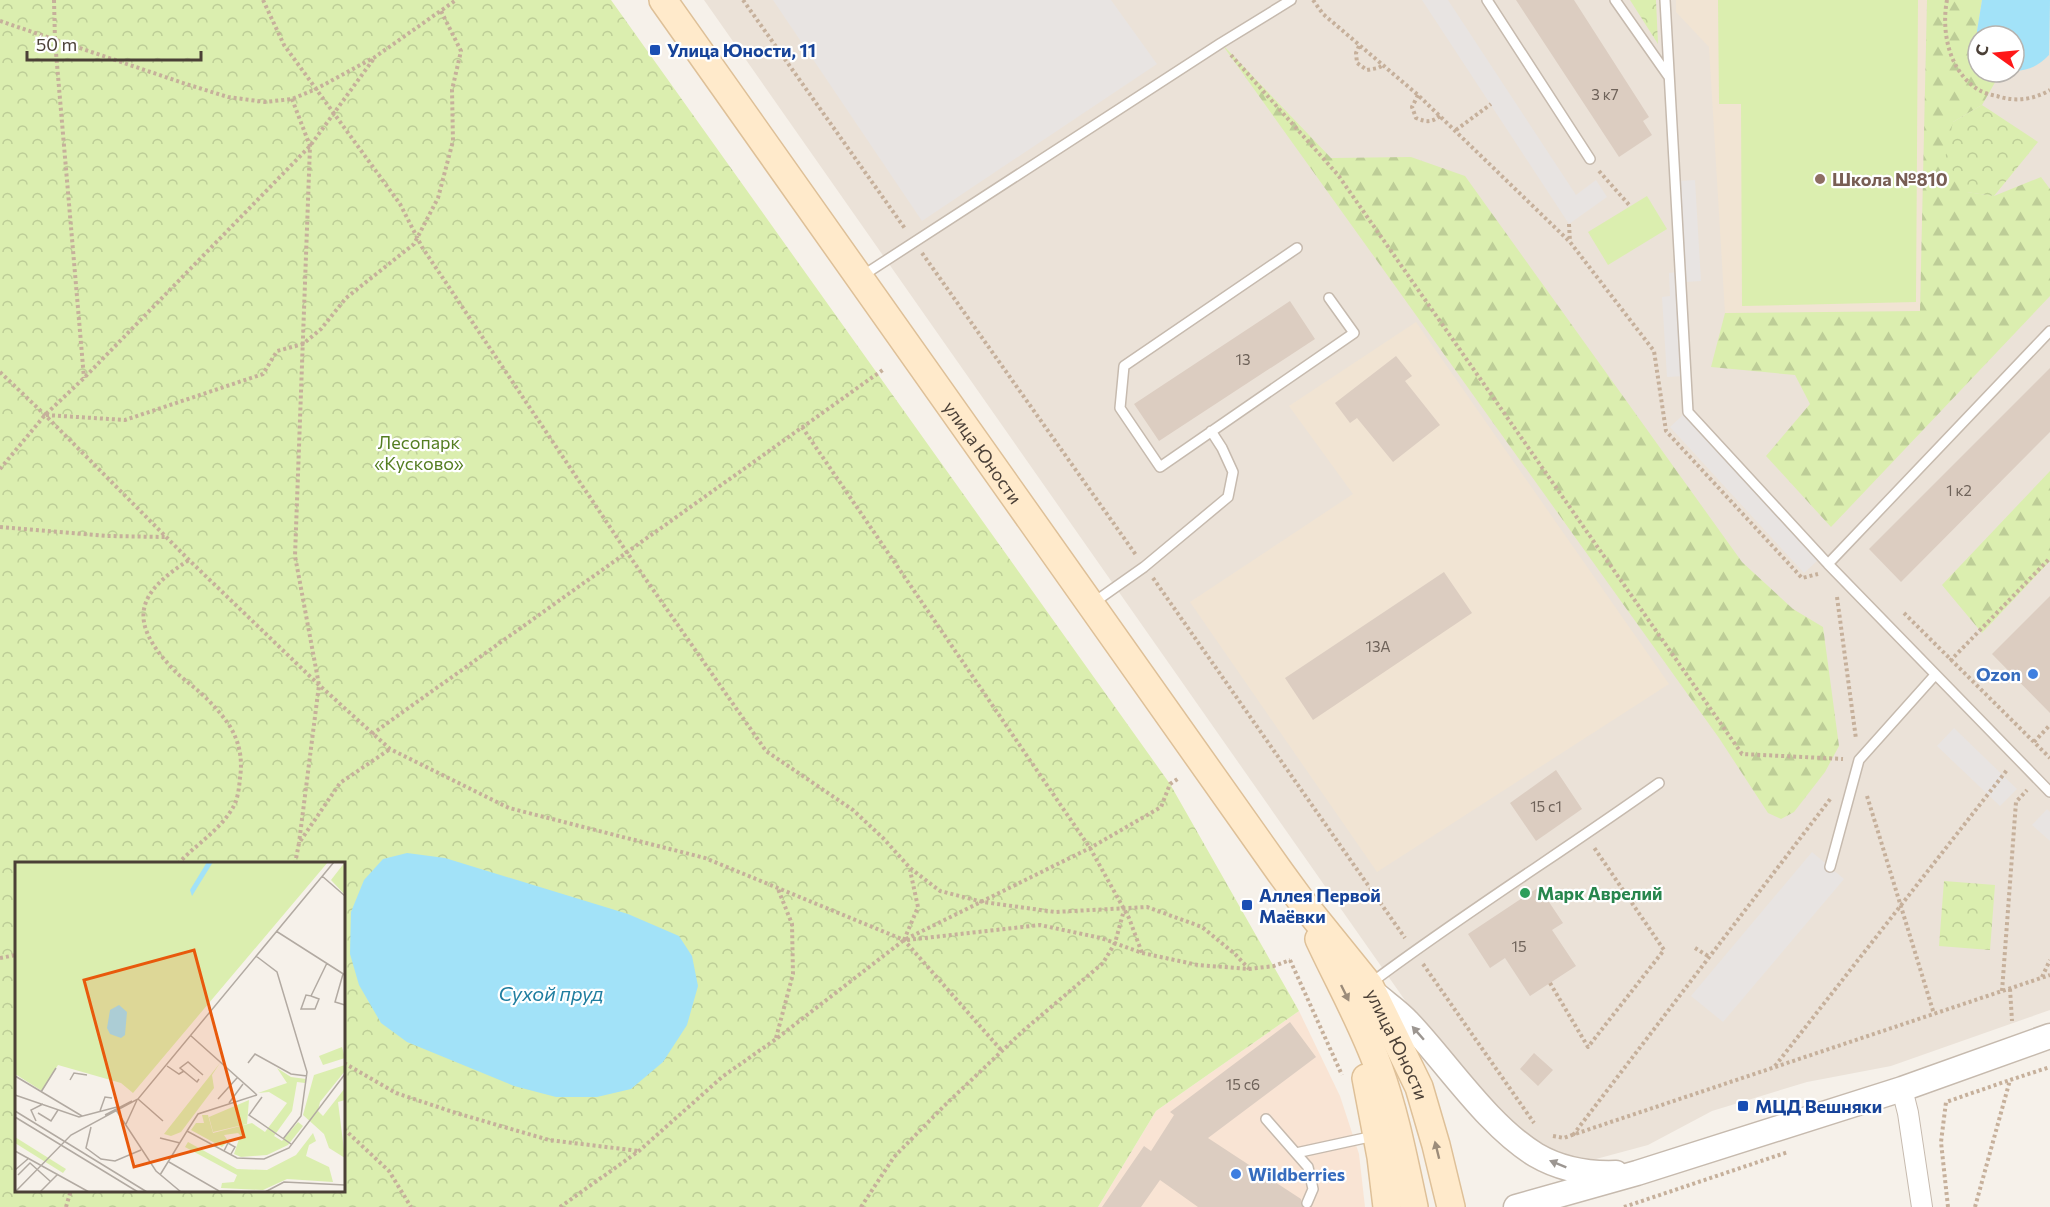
<svg xmlns="http://www.w3.org/2000/svg" width="2050" height="1207" font-family="Commissioner,sans-serif">
	<style>
		.residential { fill: #ebe2d8; fill-rule: evenodd }
		.commercial { fill: #f9e4d4 }
		.education { fill: #f1e4d3 }
		.forest { fill: url(#forest-firs) }
		.park { fill: url(#park-crowns); fill-rule: evenodd }
		.garden { fill: #dbeeaf }
		.parking { fill: #e8e4e2 }
		.water { fill: #a2e2f8 }
		.building { fill: #dccdc1 }
		.lines { fill: none; stroke-linecap: round; stroke-linejoin: round }
		.service-casing { stroke: #c6baae; stroke-width: 12 }
		.minor-casing { stroke: #c6baae; stroke-width: 22 }
		.tertiary-casing { stroke: #c6baae; stroke-width: 27 }
		.secondary-casing { stroke: #dec098; stroke-width: 30 }
		.path { stroke: #c6b09b; stroke-width: 4; stroke-dasharray: 3 3; stroke-linecap: butt }
		.service { stroke: #fff; stroke-width: 9 }
		.minor { stroke: #fff; stroke-width: 20 }
		.tertiary { stroke: #fff; stroke-width: 24 }
		.secondary { stroke: #ffeacb; stroke-width: 27 }
		.oneway { fill: #9c8c7a }
		.oneway2 { fill: #9c9691 }
		.transit-dot { fill: #1a4fb4; stroke: #fff; stroke-width: 2 }
		.education-dot { fill: #8d6e63; stroke: #fff; stroke-width: 2 }
		.shop-dot { fill: #3f7fe0; stroke: #fff; stroke-width: 2 }
		.leisure-dot { fill: #2e9e5b; stroke: #fff; stroke-width: 2 }
		.labels { text-anchor: middle; dominant-baseline: central; stroke-width: 4.5; stroke-linejoin: round; paint-order: stroke }
		.number-label { font-size: 15px; fill: #6f635a }
		.transit-label { font-size: 18px; font-weight: bold; fill: #164399; stroke: #fff; text-anchor: start }
		.education-label { font-size: 18px; font-weight: bold; fill: #785e54; stroke: #fff; text-anchor: start }
		.park-label { font-size: 18px; fill: #547e22; stroke: #fff }
		.street-label { font-size: 18px; fill: #4b4037; stroke: #fff }
		.shop-label { font-size: 18px; font-weight: bold; fill: #366cbe; stroke: #fff; text-anchor: end }
		.leisure-label { font-size: 18px; font-weight: bold; fill: #27864d; stroke: #fff; text-anchor: start }
		.water-label { font-size: 20px; font-style: italic; fill: #207ea0; stroke: #fff }
		.inset-road { fill: none; stroke: #b2aaa2; stroke-width: 1.5 }
		.view { fill: #e8590c; fill-opacity: 0.15; stroke: #e8590c; stroke-width: 3 }
		.inset-edge { fill: none; stroke: #4b4037; stroke-width: 3 }
	</style>
	<defs>
		<pattern id="forest-firs" width="22" height="20" patternUnits="userSpaceOnUse" patternTransform="scale(1.5)"><rect width="22" height="20" fill="#dbeeaf"/><path d="M5 1l3.5 6h-7zM16 11l3.5 6h-7z" fill="#bdcd97"/></pattern>
		<pattern id="park-crowns" width="20" height="18" patternUnits="userSpaceOnUse" patternTransform="scale(1.5)"><rect width="20" height="18" fill="#dbeeaf"/><path d="M2 6a3 3 0 1 1 6 0M12 15a3 3 0 1 1 6 0" fill="none" stroke="#bdcd97"/></pattern>
	</defs>
	<rect width="100%" height="100%" fill="#f6f1ea"/>
	<path class="residential" d="M704,0H2050V1010L1891,1066L1807,1082L1712,1111L1648,1145L1596,1159H1572L1552,1152L1530,1139L1509,1121L1409,1006ZM1978,36H2014V72H1978Z"/>
	<path class="commercial" d="M1299,1011L1340,1096L1359,1154L1365,1207H1098L1156,1111Z"/>
	<path class="education" d="M1676,0H1927L1920,311L1725,313L1709,47L1676,12Z
		M1416,322L1669,684L1377,872L1190,602L1353,494L1289,406Z"/>
	<path class="forest" d="M1927,0H1982L1977,31L1978,72H2001L1982,105L1953,122L1967,192L1994,196L2041,177L2050,189V296L1831,527L1766,456L1810,404L1795,375L1711,367L1725,313L1920,311Z
		M1221,43L1331,158L1411,157L1465,176L1742,562L1793,609L1823,627L1839,746L1825,772L1794,812L1781,819L1768,813L1719,738Z
		M2050,471V561L1982,633L1942,585Z"/>
	<path class="park" d="M0,0H611L1170,784L1299,1011L1156,1111L1098,1207H0ZM16,864H344V1190H16Z
		M1630,0H1656L1658,44Z
		M1982,105L2038,142L1994,196L1966,192L1945,158L1953,122Z
		M1944,881L1995,885L1990,950L1939,946Z"/>
	<path class="garden" d="M1718,0H1918L1916,302L1742,306L1741,104H1719Z
		M1647,196L1667,229L1608,265L1588,232Z"/>
	<path class="parking" d="M773,0H1111L1157,64L922,221Z
		M1422,0H1448L1576,195L1596,180L1607,197L1569,224Z
		M1695,180L1701,281L1685,282L1679,181Z
		M1677,272L1684,376L1667,377L1662,297L1670,296L1669,273Z
		M1684,414L1818,560L1804,573L1670,427Z
		M1954,728L2017,789L2000,806L1937,746Z
		M2047,809L2050,812V841L2032,825Z
		M1812,852L1844,879L1723,1022L1691,996Z"/>
	<path class="water" d="M1982,0H2050L2049,55C2038,66 2030,70 2015,71L2014,36H1978V41L1977,31Z
		M407,853L445,858L628,914L679,936L692,956L698,986L687,1025L663,1062L631,1089L597,1097H556L514,1086L407,1042L381,1023L359,985L350,954L351,912L364,880L383,859Z"/>
	<path class="building" d="M1516,0H1574L1649,117L1643,121L1652,135L1619,157Z
		M1290,301L1315,339L1159,441L1134,404Z
		M1396,356L1412,376L1405,381L1440,425L1393,462L1357,418L1350,423L1335,403Z
		M2050,368V432L1901,582L1869,549Z
		M1444,572L1472,613L1313,720L1285,678Z
		M2050,596V713L1992,654Z
		M1556,770L1582,809L1536,841L1510,803Z
		M1539,887L1563,923L1552,930L1576,966L1530,996L1505,958L1490,968L1468,934Z
		M1290,1022L1316,1057L1208,1138L1301,1199L1302,1207H1198L1160,1180L1141,1207H1102L1144,1146L1151,1151L1174,1115L1170,1112Z
		M1534,1053L1553,1070L1538,1086L1520,1069Z"/>
	<g class="lines">
		<defs>
			<path id="service" d="M1487,0L1590,159
				M1615,0L1669,77
				M1665,0L1688,412L1828,564
				M1297,248L1124,366L1120,408L1160,467L1354,333L1329,298
				M862,276L1221,43L1291,0
				M2050,331L1828,564L2050,792
				M1093,603L1144,567L1228,497L1233,472L1222,448L1211,431
				M1830,867L1859,760L1935,675
				M1371,983C1464,913 1564,851 1659,783
				M1266,1119L1308,1167L1313,1189L1307,1203
				M1296,1153L1374,1136"/>
			<path id="minor" d="M1902,1089L1908,1113L1922,1207"/>
			<path id="tertiary" d="M1373,992C1384,1002 1398,1011 1408,1022C1447,1063 1488,1126 1536,1155C1560,1169 1589,1174 1616,1173
				M1516,1207L1637,1173L1902,1089L2050,1036"/>
			<g id="secondary">
				<path id="s1" d="M663,0L1280,872L1302,902L1369,985L1419,1087L1436,1145L1451,1207"/>
				<path d="M1319,939C1339,982 1363,1024 1379,1069C1395,1113 1404,1161 1414,1207"/>
				<path d="M1366,1078L1381,1157L1387,1207"/>
			</g>
		</defs>
		<use href="#service" class="service-casing"/>
		<use href="#minor" class="minor-casing"/>
		<use href="#tertiary" class="tertiary-casing"/>
		<use href="#secondary" class="secondary-casing"/>
		<path class="path" d="M54,0L55,41L84,378
			M263,0L284,45L400,204L422,247L626,551L766,751L853,810L884,839L910,868L940,891L983,902L1055,912L1147,907L1202,927L1235,954L1249,969
			M743,0L906,230
			M1313,0L1323,14L1418,95L1570,242L1654,351L1666,431L1802,578L1818,574
			M1947,0C1941,32 1949,72 1979,90C1984,93 1991,95 1997,96C2015,102 2033,100 2050,90
			M0,21L186,84L228,97L265,102L292,99L316,89L375,57L456,0
			M1359,46L1356,53L1357,63L1367,70L1378,68L1384,65
			M1231,55L1338,175L1742,754L1843,759
			M1418,95L1412,107L1416,118C1426,122 1431,123 1440,116
			M292,99L310,146L295,556L319,685L299,843
			M1456,130L1491,104
			M1599,171L1630,206
			M1569,224L1570,242
			M922,253L1136,555
			M0,372L45,415L189,560L319,685L390,749L509,808L705,858L904,940L1002,1051
			M46,415L125,420L263,374L277,351L303,344L321,329L346,298L414,244L438,198L453,141L452,90L461,51L441,11
			M802,427L1090,848L1129,918L1142,953
			M0,469L45,415L84,378L310,146L375,57
			M0,527L107,536L165,537
			M1153,578L1405,938
			M1837,597L1856,739
			M1904,613L2050,758
			M1950,661L2050,558
			M372,734L884,369
			M2034,742L2050,725
			M1867,796L1934,1014
			M178,864C195,845 219,831 232,809C238,800 239,788 240,778C243,758 239,739 227,722C219,711 207,698 196,689C188,682 179,676 172,668C127,620 137,593 189,560
			M295,864L299,843L340,783L390,749
			M904,940L918,907L910,870
			M907,940L1040,925L1101,938L1142,953L1198,965L1249,969L1274,966L1290,960
			M1695,948L1708,956
			M0,958L16,955
			M1290,960L1342,1075
			M1423,964L1534,1123
			M2042,977L2050,960
			M1550,983L1588,1047L1664,950L1593,846
			M2010,989L2012,1021
			M2002,991L2016,802L2027,790
			M776,1038L793,974L792,924L778,889
			M344,1063L396,1093L456,1113L549,1140L639,1151
			M1775,1066L2007,770
			M344,1129L389,1171L411,1207
			M1573,1135L1831,798
			M1553,1136L1564,1138L1572,1135L2050,975
			M66,1207L71,1190
			M560,1207L639,1151L722,1077L776,1039L904,940L1090,848L1161,807L1170,784L1179,778
			M861,1207L894,1157L944,1106L1024,1030L1103,963L1115,943L1124,910
			M1624,1207L1788,1152
			M1948,1207L1941,1142L1946,1102L2010,1080
			M1975,1207L2010,1080L2050,1067"/>
		<use href="#service" class="service"/>
		<use href="#minor" class="minor"/>
		<use href="#tertiary" class="tertiary"/>
		<use href="#secondary" class="secondary"/>
	</g>
	<defs><path id="oneway-solid" d="M-6-.8H1V-3.2L6.5 0L1 3.2V.8H-6Z" transform="scale(1.5)"/></defs>
	<g class="oneway">
		<use href="#oneway-solid" transform="translate(1345 993) rotate(64)"/>
		<use href="#oneway-solid" transform="translate(1437 1150) rotate(-104)"/>
	</g>
	<g class="oneway2">
		<use href="#oneway-solid" transform="translate(1418 1033) rotate(-131)"/>
		<use href="#oneway-solid" transform="translate(1558 1164) rotate(-158)"/>
	</g>
	<g class="transit-dot">
		<rect x="649" y="44" width="12" height="12" rx="3"/>
		<rect x="1241" y="899" width="12" height="12" rx="3"/>
		<rect x="1737" y="1100" width="12" height="12" rx="3"/>
	</g>
	<circle class="education-dot" cx="1820" cy="179" r="6"/>
	<g class="shop-dot">
		<circle cx="2033" cy="674" r="6"/>
		<circle cx="1236" cy="1174" r="6"/>
	</g>
	<circle class="leisure-dot" cx="1525" cy="893" r="6"/>
	<g class="labels">
		<g class="number-label">
			<text x="1605" y="94">3 к7</text>
			<text x="1243" y="359">13</text>
			<text x="1959" y="490">1 к2</text>
			<text x="1378" y="646">13А</text>
			<text x="1546" y="806">15 c1</text>
			<text x="1519" y="946">15</text>
			<text x="1243" y="1084">15 с6</text>
		</g>
		<g class="transit-label">
			<text x="667" y="50">Улица Юности, 11</text>
			<text x="1259" y="895">Аллея Первой<tspan x="1259" dy="21">Маёвки</tspan></text>
			<text x="1755" y="1106">МЦД Вешняки</text>
		</g>
		<g class="education-label">
			<text x="1832" y="179">Школа №810</text>
		</g>
		<g class="park-label">
			<text x="419" y="442">Лесопарк<tspan x="419" dy="21">«Кусково»</tspan></text>
		</g>
		<g class="street-label">
			<text stroke="none"><textPath href="#s1" startOffset="554">улица Юности</textPath></text>
			<text stroke="none"><textPath href="#s1" startOffset="1278">улица Юности</textPath></text>
		</g>
		<g class="shop-label">
			<text x="2021" y="674">Ozon</text>
			<text x="1248" y="1174" text-anchor="start">Wildberries</text>
		</g>
		<g class="leisure-label">
			<text x="1537" y="893">Марк Аврелий</text>
		</g>
		<g class="water-label">
			<text x="551" y="993">Сухой пруд</text>
		</g>
	</g>
	<g transform="translate(15 862)">
		<rect width="330" height="330" fill="#f6f1ea"/>
		<path d="M330,0V33L316,18ZM205,201L197,213L199,226L166,270L156,274L149,272ZM330,203V209L305,240L303,249L308,254L330,226V238L323,240L330,296L314,286L309,272L288,253L299,213ZM262,206L276,215L291,217L290,221L282,220L277,249L259,274L267,279L283,260L288,264L273,283L252,293L226,295L219,292L224,277H229L223,271L209,273L213,279L207,285L176,268L181,261H189L187,253H193L198,271L237,261L250,270L272,241L254,230L243,231L272,221ZM298,271L301,279L294,283L291,294L314,305L318,320L272,317L248,328L206,326L207,321L219,320L222,313L170,285L173,280L222,307L252,308L281,293Z" fill="#dbeeaf"/>
		<path d="M0,0H313L118,231L106,221L43,203L27,229L0,212ZM0,275L51,307L48,311L0,281Z" fill="#dbeeaf"/>
		<path d="M327,185L330,196L308,203L304,194ZM234,238L232,262L198,270L194,255Z" fill="#dbeeaf"/>
		<path d="M192,0H198L177,34L175,28ZM104,143L112,150L110,173L106,176L95,172L92,166L95,148Z" fill="#a2e2f8"/>
		<path class="inset-road" d="M307,14L330,34M261,69L330,113M241,94L262,110L292,210L286,254L268,277M328,112L320,140L330,143M296,134L304,137L300,147H286L291,133L296,134L312,101M175,173L242,233M233,201L240,192L276,212L292,214M152,204L164,212L169,209M0,214L67,254M184,217L182,220L165,206L173,200L188,213M55,218L59,211L72,213M26,230L41,206M0,233L64,255L102,245M247,235L234,253L276,282M123,237L148,259M203,237L222,216M214,241L228,222M101,248L141,309L166,330M0,249L132,330M85,249L90,235L97,236M23,251L36,259L43,248M90,253L117,239M0,255L123,330M21,259L16,248L28,242M111,262L122,238M76,265L71,286L86,297L100,299L126,288M172,269L183,252L242,233M145,276L165,281M0,289L74,330M209,289L213,281L220,285L216,292M154,300L204,329L237,330M0,308L14,296M3,313L15,301L35,319M145,313L172,269L222,296L249,297L274,286L330,212M0,330L56,273L123,237L319,0M25,330L43,312M250,330L269,320L330,323"/>
		<path class="view" d="M179,88L229,275L119,305L69,118Z"/>
		<rect width="330" height="330" class="inset-edge"/>
	</g>
	<g transform="translate(1996 54) rotate(285)"><circle r="28" fill="#ffffff" stroke="#b7b3af" stroke-width="1.5"/>
	<path d="M0-4.5L10 22L0 15L-10 22Z" fill="#ff1819"/>
	<text y="-9" font-size="16" font-weight="bold" text-anchor="middle" fill="#4b4037">С</text>
	</g>
	<path d="M27 51v9h174v-9" fill="none" stroke="#4b4037" stroke-width="3"/>
	<text x="36" y="51" font-size="18" fill="#4b4037" stroke="#ffffff" stroke-width="4.5" paint-order="stroke">50 m</text>
</svg>
